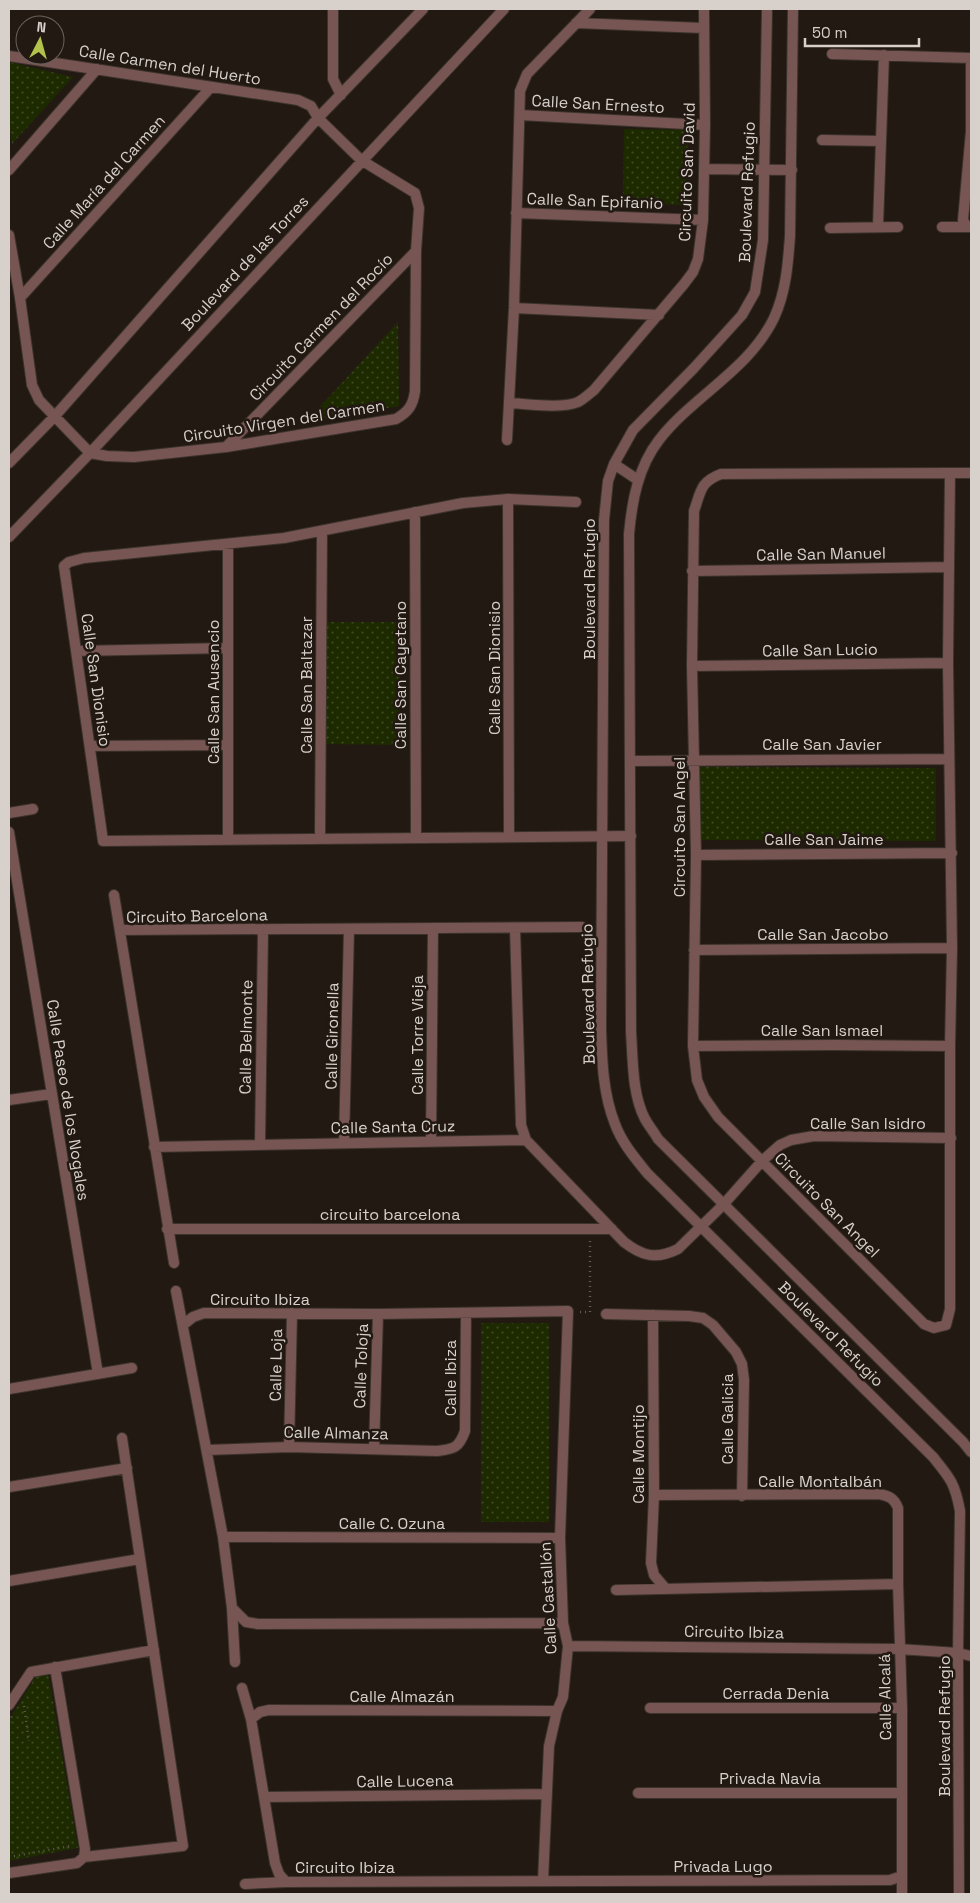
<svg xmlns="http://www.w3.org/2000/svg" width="980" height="1903" font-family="'Space Grotesk',sans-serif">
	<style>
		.grass { fill: url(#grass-dots) }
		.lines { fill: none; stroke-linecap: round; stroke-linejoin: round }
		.minor-casing { stroke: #3b332c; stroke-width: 12 }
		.tertiary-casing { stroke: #3b332c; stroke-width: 12 }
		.path { stroke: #625953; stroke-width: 2.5; stroke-dasharray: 1 4; stroke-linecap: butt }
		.minor { stroke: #775552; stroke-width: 10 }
		.tertiary { stroke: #775552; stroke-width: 10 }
		.labels { text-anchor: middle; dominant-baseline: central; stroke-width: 5; stroke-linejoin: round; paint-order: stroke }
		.street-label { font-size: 16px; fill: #d7d0cb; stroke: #221912 }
	</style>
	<defs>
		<pattern id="grass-dots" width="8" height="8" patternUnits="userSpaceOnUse" patternTransform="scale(1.25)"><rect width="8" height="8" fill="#1d2a00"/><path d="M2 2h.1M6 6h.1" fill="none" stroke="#3d4824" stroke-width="1.8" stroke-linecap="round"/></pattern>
	</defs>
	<rect width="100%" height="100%" fill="#221912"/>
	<path class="grass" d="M9,62L73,77L12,144L9,123Z
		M624,129L688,130L686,205L623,203Z
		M398,322L399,406L305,423Z
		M326,622H401L399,745L325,744Z
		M699,767L936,768V841L698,840Z
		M481,1323H549V1522H481Z
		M48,1673L78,1848L9,1861V1720L36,1676Z"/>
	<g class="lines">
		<defs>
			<path id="minor" d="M333,9V79L341,95
				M576,23L703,28
				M832,54L971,58
				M9,56L298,100L311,106L318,118L361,160L415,193L419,208L416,251L415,391C413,406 408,412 396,419L226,447L134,457L107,456L90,453L39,400L32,385L20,298L9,235
				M520,115L705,125
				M822,140L881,141
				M704,169L792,170
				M9,170L97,69
				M516,213L703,220
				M878,226L884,55
				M942,227H970
				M967,227L963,220L971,131V58
				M830,228L898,227
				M20,298L211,87
				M514,308L659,315
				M510,403C528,404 562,409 578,402C584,399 589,394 594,390L684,284L693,272L698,259L703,220L705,125L704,9
				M507,440L514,308L520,91L527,74L590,9
				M226,447L416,251
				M9,463L55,416L318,118L423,9
				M950,473L948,663L952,948L950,1046V1309L946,1325L934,1328L924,1324L718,1117L704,1097L697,1080L693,1046L696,855L692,666L694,511C701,491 700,482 721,474L950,473H971
				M508,499L509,837
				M576,502L508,499L463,503L284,538L84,558L69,562L64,566L103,841L631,836
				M415,512L416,838
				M9,537L90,453L504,9
				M692,571L949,567
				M76,651L228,648
				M692,666L948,663
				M90,746L228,745
				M631,761L949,759
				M9,813L33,809
				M9,832L98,1374
				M320,839L322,532
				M228,840V545
				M696,855L952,853
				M114,895L174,1263
				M515,928L521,1125L526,1140L624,1242C642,1256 656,1260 678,1249L723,1205L762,1161L780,1145L791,1140L814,1136L951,1138
				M120,930L582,927
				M694,950L952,948
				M693,1046L834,1045L950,1046
				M9,1100L51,1094
				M431,1141L433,928
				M344,1143L349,929
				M260,1145L263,929
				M154,1147L526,1140
				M167,1229H612
				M176,1291L223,1537L232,1608L235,1662
				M606,1314L689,1316L703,1318L713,1325L736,1352L742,1364L744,1380L742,1496
				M653,1315L654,1495L651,1563L654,1575L665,1588
				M183,1325L193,1317L204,1313L378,1314L568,1311L560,1538L563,1623L568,1646L563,1697L557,1711L549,1746L543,1881
				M9,1389L132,1368
				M289,1447L292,1313
				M374,1448L378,1314
				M207,1450L289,1447L437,1451C454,1449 459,1448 465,1431L466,1313
				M9,1487L127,1468
				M654,1495L879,1494C889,1496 894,1498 898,1508V1584L902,1708V1894
				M223,1537L560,1538
				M9,1581L140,1559
				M616,1590L898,1584
				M232,1608L246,1622L258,1624L563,1623
				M568,1646L899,1649L958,1653L971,1656
				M55,1667L85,1849L84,1857
				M242,1688L251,1719L275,1863L279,1874L286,1882
				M9,1705L31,1672L154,1650
				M650,1708H902
				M251,1719L260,1712L269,1710L557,1711
				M638,1793H901
				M265,1797L546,1794
				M9,1873L77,1863L84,1857L183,1846L122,1438
				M245,1884L286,1882L890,1880L902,1876"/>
			<path id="tertiary" d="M767,9L763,240L755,292L742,315L694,368L633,430L614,464L608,481L604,520L601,1029C602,1061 603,1094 615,1124C622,1143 635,1158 647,1173L933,1457C950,1478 955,1483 960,1511L958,1653L959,1894
				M793,9L790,236C788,264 786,292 774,318C749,370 693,396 659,440C638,467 632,501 629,534L631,1032C633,1060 632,1094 645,1119C649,1126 654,1132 658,1139L963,1442L971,1452
				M614,464L638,480"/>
		</defs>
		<use href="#minor" class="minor-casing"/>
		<use href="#tertiary" class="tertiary-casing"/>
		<path class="path" d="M580,1312H590V1241
			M24,1706L29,1741
			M9,1722L12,1716
			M9,1857L71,1846"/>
		<use href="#minor" class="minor"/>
		<use href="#tertiary" class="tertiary"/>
	</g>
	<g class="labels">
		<g class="street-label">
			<text transform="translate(170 65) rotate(9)">Calle Carmen del Huerto</text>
			<text transform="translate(598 104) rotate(3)">Calle San Ernesto</text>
			<text transform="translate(687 172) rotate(-88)">Circuito San David</text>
			<text transform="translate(104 182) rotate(-48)">Calle María del Carmen</text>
			<text transform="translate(747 192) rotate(-88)">Boulevard Refugio</text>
			<text transform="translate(595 201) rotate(2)">Calle San Epifanio</text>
			<text transform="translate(245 263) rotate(-47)">Boulevard de las Torres</text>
			<text transform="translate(321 327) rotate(-46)">Circuito Carmen del Rocío</text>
			<text transform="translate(284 421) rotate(-9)">Circuito Virgen del Carmen</text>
			<text transform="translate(821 554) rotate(-1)">Calle San Manuel</text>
			<text transform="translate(589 589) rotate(-90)">Boulevard Refugio</text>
			<text transform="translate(820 650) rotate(-1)">Calle San Lucio</text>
			<text transform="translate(494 668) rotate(-90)">Calle San Dionisio</text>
			<text transform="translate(400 675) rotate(-90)">Calle San Cayetano</text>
			<text transform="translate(96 680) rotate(82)">Calle San Dionisio</text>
			<text transform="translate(306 685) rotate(-90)">Calle San Baltazar</text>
			<text transform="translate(213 692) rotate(-90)">Calle San Ausencio</text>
			<text x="822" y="744">Calle San Javier</text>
			<text transform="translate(679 827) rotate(-90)">Circuito San Angel</text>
			<text x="824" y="839">Calle San Jaime</text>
			<text transform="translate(197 916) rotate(-1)">Circuito Barcelona</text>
			<text x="823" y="934">Calle San Jacobo</text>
			<text transform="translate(588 994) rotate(-91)">Boulevard Refugio</text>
			<text x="822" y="1030">Calle San Ismael</text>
			<text transform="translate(417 1035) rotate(-90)">Calle Torre Vieja</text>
			<text transform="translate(332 1036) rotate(-89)">Calle Gironella</text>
			<text transform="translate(246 1037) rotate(-89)">Calle Belmonte</text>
			<text transform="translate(68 1100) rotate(81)">Calle Paseo de los Nogales</text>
			<text x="868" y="1123">Calle San Isidro</text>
			<text transform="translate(393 1127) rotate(-1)">Calle Santa Cruz</text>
			<text transform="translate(827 1205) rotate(45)">Circuito San Angel</text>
			<text x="390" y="1214">circuito barcelona</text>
			<text x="260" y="1299">Circuito Ibiza</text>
			<text transform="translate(831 1334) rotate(45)">Boulevard Refugio</text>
			<text transform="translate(276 1365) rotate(-89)">Calle Loja</text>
			<text transform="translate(361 1366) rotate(-88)">Calle Toloja</text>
			<text transform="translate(450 1378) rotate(-90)">Calle Ibiza</text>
			<text transform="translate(727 1419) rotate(-90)">Calle Galicia</text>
			<text transform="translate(336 1433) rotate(1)">Calle Almanza</text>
			<text transform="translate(638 1454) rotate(-90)">Calle Montijo</text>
			<text x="820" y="1481">Calle Montalbán</text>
			<text x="392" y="1523">Calle C. Ozuna</text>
			<text transform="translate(548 1598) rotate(-93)">Calle Castallón</text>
			<text transform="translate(734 1632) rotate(1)">Circuito Ibiza</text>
			<text x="776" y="1693">Cerrada Denia</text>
			<text x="402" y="1696">Calle Almazán</text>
			<text transform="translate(885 1697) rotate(-91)">Calle Alcalá</text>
			<text transform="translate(944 1726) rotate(-90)">Boulevard Refugio</text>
			<text x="770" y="1778">Privada Navia</text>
			<text transform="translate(405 1781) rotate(-1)">Calle Lucena</text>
			<text x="723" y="1866">Privada Lugo</text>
			<text x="345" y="1867">Circuito Ibiza</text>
		</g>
	</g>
	<rect width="980" height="1903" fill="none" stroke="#d7d0cb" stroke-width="20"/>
	<g transform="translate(40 40) rotate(6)"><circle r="24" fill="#221912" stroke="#6a625c"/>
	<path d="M0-4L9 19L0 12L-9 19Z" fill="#b3c24b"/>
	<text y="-8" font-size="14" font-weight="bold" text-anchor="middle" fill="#d7d0cb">N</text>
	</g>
	<path d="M805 38v8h114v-8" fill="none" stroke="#d7d0cb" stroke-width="2.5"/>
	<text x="812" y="38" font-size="15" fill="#d7d0cb" stroke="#221912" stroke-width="4" paint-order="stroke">50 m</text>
</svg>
